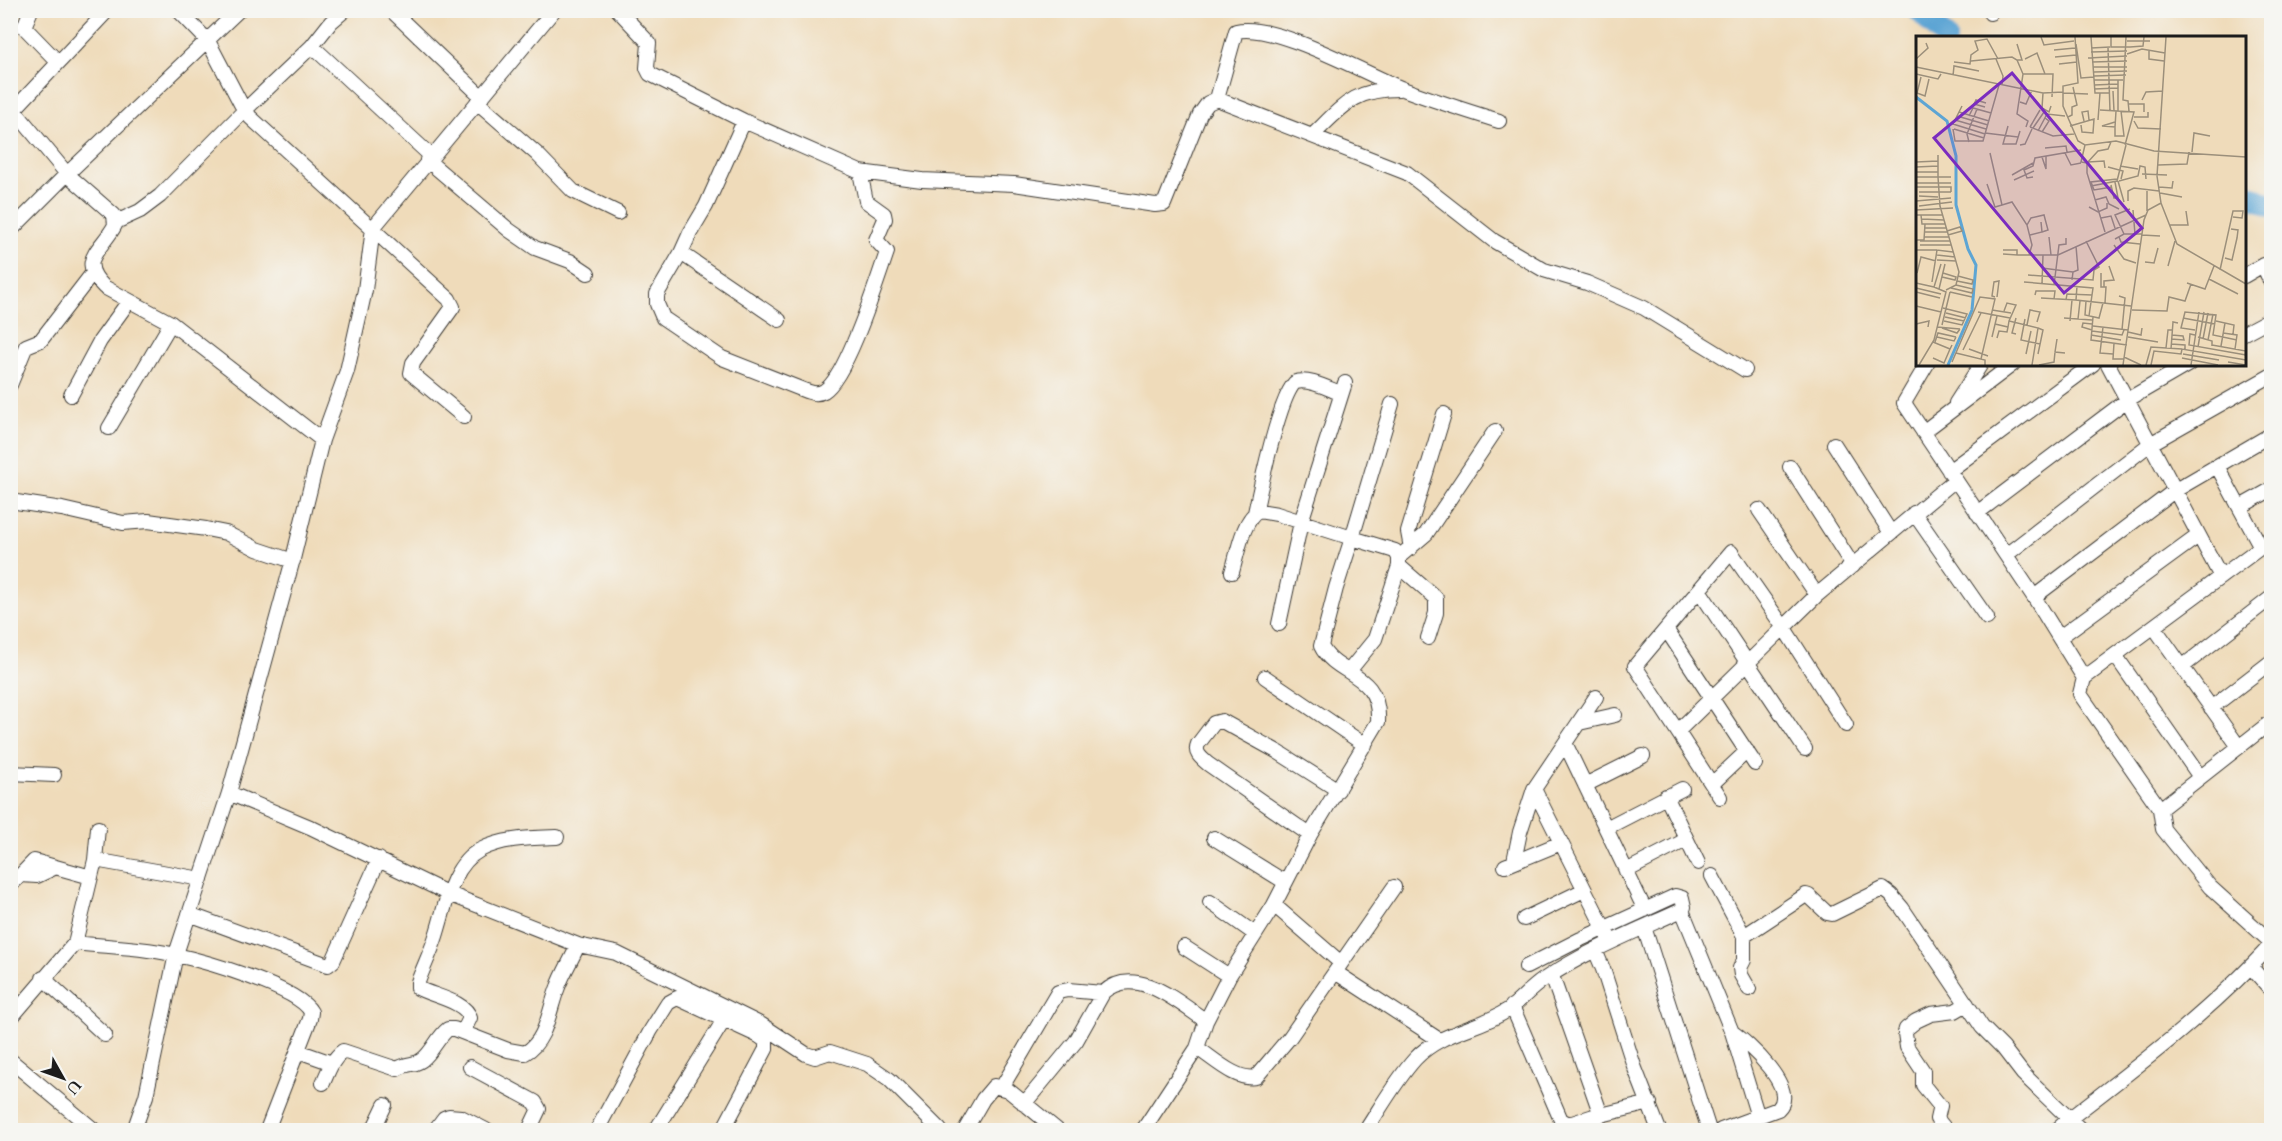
<svg xmlns="http://www.w3.org/2000/svg" width="2282" height="1141" font-family="Cardo,serif">
	<style>
		.lines { fill: none; stroke-linecap: round; stroke-linejoin: round }
		.river { stroke: #5da5d4; stroke-width: 22 }
		.minor-casing { stroke: #3c3934; stroke-width: 16 }
		.minor { stroke: #fff; stroke-width: 14 }
		.inset-river { fill: none; stroke: #5da5d4; stroke-width: 3 }
		.inset-road { fill: none; stroke: #9b8f7b; stroke-width: 1.5 }
		.view { fill: #7b2cbf; fill-opacity: 0.15; stroke: #7b2cbf; stroke-width: 3 }
		.inset-edge { fill: none; stroke: #1c1c1c; stroke-width: 3 }
	</style>
	<rect width="100%" height="100%" fill="#f6f6f2"/>
	<filter id="ink" filterUnits="userSpaceOnUse"><feTurbulence type="fractalNoise" baseFrequency=".0167" numOctaves="2"/><feDisplacementMap in="SourceGraphic" scale="12" xChannelSelector="R" yChannelSelector="G"/><feConvolveMatrix kernelMatrix="1 2 1 2 8 2 1 2 1" color-interpolation-filters="sRGB"/></filter>
	<filter id="wash" filterUnits="userSpaceOnUse"><feTurbulence type="fractalNoise" baseFrequency=".008" numOctaves="4" result="noise"/><feDisplacementMap in="SourceGraphic" scale="24" xChannelSelector="R" yChannelSelector="G"/><feGaussianBlur stdDeviation="1.35" result="paint"/><feColorMatrix in="noise" values="0 0 0 0 0 0 0 0 0 0 0 0 0 0 0 0 0 1.4 0 .05"/><feComposite in="paint" operator="in"/></filter>
	<g filter="url(#wash)">
		<rect width="100%" height="100%" fill="#efdbba"/>
		<g class="lines">
			<path class="river" d="M1918,10L1946,38
				M2244,193L2272,206"/>
		</g>
	</g>
	<g filter="url(#ink)">
		<g class="lines">
			<defs>
				<path id="minor" d="M31,10L24,27L58,62
					M178,10L208,41L241,104L250,117L449,299L453,307L413,363L411,373L464,417
					M391,10L482,97
					M618,10L649,43L647,68L650,74L744,121L860,172L922,180L1014,184L1155,205L1164,204L1200,114L1208,103L1217,99L1407,173L1494,241L1544,270L1587,283L1644,308L1745,370
					M1990,13L1992,10
					M312,46L431,156
					M1217,99L1236,31C1274,22 1364,73 1403,89C1435,101 1467,111 1499,121
					M477,102L537,154L573,191L618,213
					M14,110L67,174L114,215L115,225C102,250 76,260 104,287L171,323L322,440
					M10,114L108,10
					M744,121L706,206L690,233L681,253L779,320
					M1313,135C1343,106 1354,89 1399,89
					M427,160L509,230L535,248L570,261L588,273
					M116,222L140,211L160,196L245,110L312,46L331,22L345,10
					M10,231L67,174L239,10
					M681,253L657,294V304L663,318L722,358L806,391C813,393 817,395 824,391C847,377 877,281 887,252L876,240L885,219L884,214L866,201L860,172
					M2244,276L2263,265L2272,285
					M2244,333L2272,318
					M1927,364L1904,403L2034,597L2084,678L2080,694L2160,809L2163,829L2210,887L2272,943
					M2108,364L2221,577
					M10,385L26,346L41,340L92,274
					M71,395L100,341L129,301
					M1956,403L1981,364
					M109,428L171,323
					M1923,432L2013,364
					M1834,444L1891,533
					M1790,467L1853,566
					M1949,471L2093,364
					M10,501L62,509L123,523L148,521L206,529L226,533L257,549L293,561
					M2240,507L2272,489
					M1759,510L1817,595
					M1255,513C1259,494 1281,388 1296,382C1309,378 1329,389 1340,393
					M1914,513L1987,618
					M1977,513L2127,400L2189,364
					M1411,548L1408,532L1444,414
					M2006,555L2150,444L2272,375
					M1399,557L1426,534L1495,431
					M1399,566L1436,598V613L1428,638
					M1699,590L1805,749
					M2034,597L2174,491L2272,434
					M1279,624L1301,522L1345,383
					M2154,627L2239,747
					M1666,629L1755,764
					M2060,637L2198,536
					M2115,655L2200,777
					M2182,667L2272,597
					M1349,671L1375,639L1399,566V557L1395,551L1352,538L1392,404
					M1265,677L1365,745
					M2084,678L2261,547L2217,466
					M1596,697L1565,743L1645,910
					M2211,708L2272,661
					M1579,723L1615,715
					M1678,731L1817,595L1955,480
					M10,773L54,775
					M1712,784L1747,751
					M1585,785L1643,756
					M1534,789L1608,936
					M229,793L310,827L449,894L578,945L616,953L762,1025L806,1054L815,1057L830,1052L867,1064L889,1079L940,1130
					M1666,796L1698,863
					M1720,797L1635,666L1731,552L1784,628L1846,725
					M2160,809L2272,721
					M1606,828L1682,789
					M1310,835L1208,764C1201,758 1194,753 1198,744L1214,723L1222,721L1278,752L1338,790
					M1214,838L1285,882
					M95,860L201,879
					M1514,861L1520,832L1534,789L1565,743
					M1505,866L1561,843
					M1626,871L1686,840
					M20,875L37,876L56,867
					M1712,876L1744,936L1806,895L1809,896L1827,913L1832,914L1883,889L1891,895L1902,908L1982,1027L2003,1048L2023,1074L2081,1130
					M10,886L34,861L91,877
					M1210,902L1255,934
					M1274,905L1341,963
					M189,914L328,965L333,961L379,859
					M1524,919L1584,890
					M1644,927L1709,1130
					M1744,936V960L1740,968L1741,975L1749,989
					M75,943C108,947 144,947 176,955C204,961 299,988 311,1012L310,1019L267,1130
					M1184,947L1229,976
					M1595,950L1603,969L1634,1066L1659,1130
					M1526,967L1581,939L1675,896L1682,898L1684,907L1682,910L1732,1032L1758,1117
					M2251,967L2272,991
					M1335,972L1438,1039
					M1552,976L1601,1115L1650,1103
					M43,978L105,1035
					M1512,1006L1561,1120L1569,1124L1600,1114
					M10,1019L75,943L95,860L98,828
					M463,1032L470,1018C466,1001 432,996 418,988V982C423,968 430,954 435,939C445,910 450,866 480,850C502,838 531,838 557,837
					M1197,1048C1213,1058 1236,1081 1256,1077L1290,1037L1394,887
					M298,1051L332,1063
					M10,1060L94,1130
					M470,1067L535,1102L539,1109L529,1130
					M323,1083C328,1072 332,1059 343,1051L397,1069C408,1062 416,1066 423,1059C433,1051 437,1038 448,1029H454L508,1050L525,1053C547,1041 549,1009 558,987C563,973 572,959 578,945
					M1002,1087L1058,992L1068,990L1103,993
					M1024,1104L1076,1041L1103,993C1135,963 1179,1003 1206,1021
					M134,1130L146,1096L176,954L229,793L292,563L322,440L347,371L365,290L373,228L554,10
					M373,1130L385,1105
					M435,1130L444,1118L449,1116L461,1117L486,1130
					M597,1130L651,1030L668,1003L677,998L759,1036L766,1041V1049L723,1130
					M656,1130L727,1015
					M965,1130L983,1099L994,1086L1008,1090L1057,1130
					M1143,1130L1197,1048L1206,1021L1229,976L1274,905L1310,835L1378,722C1381,671 1336,677 1321,646L1336,588L1352,538L1277,514L1259,511C1243,518 1237,556 1232,572
					M1366,1130C1381,1107 1396,1080 1415,1059C1441,1031 1477,1030 1508,1010C1520,1001 1530,989 1543,980C1586,951 1634,932 1682,910
					M1721,1130L1778,1109C1799,1089 1748,1043 1732,1032
					M1946,1130L1937,1119L1940,1106L1923,1085V1071L1907,1047L1905,1033L1906,1029L1916,1021L1931,1014L1955,1011L1967,1004
					M2057,1130L2069,1119C2139,1065 2211,1011 2272,944"/>
			</defs>
			<use href="#minor" class="minor-casing"/>
			<use href="#minor" class="minor"/>
		</g>
	</g>
	<g transform="translate(1916 36)">
		<rect width="330" height="330" fill="#efdbba"/>
		<path class="inset-river" d="M0,61L31,85L40,120V169L52,213L60,229L56,274L32,329"/>
		<path class="inset-road" d="M125,1L128,9L158,5M159,1L162,47L147,50V70L162,105L169,109L200,105L238,115L330,121M175,1L179,57H194M195,1V11H216M210,1L207,64L212,65L213,75M250,1L241,140L245,167L261,208L330,248M211,5H234M101,8L106,24H101M160,8L165,42L178,41M214,11L227,10L228,1M175,12L194,11M138,14L159,12M233,15V23L248,25M175,16L211,15M211,18L226,13L249,17M139,21L160,19M172,22L211,20M0,23L12,12L10,7M80,23L87,40L86,49M109,23L121,17L129,38M55,25L96,21L101,24L107,38L101,78L112,85L110,91M38,26L54,28L55,19L62,14L59,5L71,3L82,23M176,26L211,25M143,28L161,26M0,31L127,57L147,56M177,31H211M178,36L211,35M0,38L22,43L25,38M107,38H137L136,61M37,40L38,30L63,35M178,40L210,39M5,41L1,57L9,60L13,43M178,44H193L192,11M202,44V75M178,49L202,48M178,53L202,52M197,55L198,75M127,57L126,72L133,76L135,70M147,57L172,58M226,64L230,56L247,55M104,66L110,68L116,54M213,68H228V76M46,70L37,88L69,98M69,71L58,68L60,64L70,67M184,74L218,76L209,109M194,75L193,44H207M43,76L73,85M41,80L72,89M53,80L57,72L75,77M152,81L156,79V71L161,69L157,51M218,81H232V76M39,84L70,93M182,84L184,57M168,85L166,76L172,75L173,84M218,85L222,92L245,93M199,86L186,90L199,91L200,75M92,90L87,108H100L104,95M154,90L178,83L177,97L166,96L165,89M114,91L137,100L158,98M114,91L124,74M199,91V100H208L205,75M117,92L128,76M37,93L39,105H67L83,49M38,93L68,102M122,95L131,78L149,80M126,96L133,85L129,82M69,97L102,101M53,106L51,98L61,73M104,109L109,108L116,93M169,109L165,126L171,127V137L189,196M129,112L150,110L151,116M276,116L278,97L294,100M74,117L86,169L96,166L111,189L116,209L113,219M149,117L155,129L165,127M126,121L130,133V120M0,126L22,125M172,126L188,125L189,132M171,127L182,115L192,113L195,106M242,129L271,128L273,116M204,130L222,133M0,131L22,130M192,131L207,135L205,143M0,136H22M226,138L251,139M96,139L117,127M0,141H22V119M117,141L111,142L108,134L117,130L119,122L165,114M98,144L118,135M202,145L208,166M203,145L222,140L224,130L229,131L230,143M0,147H35M71,148L79,171L86,169M195,149L198,162H202L199,146M175,150L201,145L210,109M0,151H35V156M196,151L178,154L175,146L201,143M243,151L256,152L257,145M3,156H35M244,157L266,161M3,160L22,161M179,164L190,161L193,168L203,173M0,165L35,162M212,165V155L218,152L243,155M3,170L36,166M173,171L182,176L191,172V167M0,174L37,172M217,174L219,198M231,175V155M0,179H26M5,179L6,188H29M185,182L195,180L199,192M6,183L28,184M111,189L115,182L128,179L132,194L126,196M253,189H272L270,175M8,192H30M31,195L44,191L46,195L32,199M8,196H32M208,198L199,179L214,173M114,199L126,196L125,186M226,199L244,200M8,201H33M133,201L135,219M203,201L205,206L224,208M199,203L208,198H226M0,204H8L9,188M4,205H34M4,209H35M198,209L208,223L220,227M0,214H21M87,218L101,219V214H87M21,219L39,221M101,219H142L230,179M309,222L316,224L321,202L322,194L315,193M21,224L40,225M229,226L238,227L242,212M252,230L259,205M126,232L157,236M304,234L317,175H327L326,182L317,181M1,237L5,221L20,225M185,237V251H190L189,267M112,239L177,244L178,234L183,231L170,205M26,241L39,244L40,241L27,237M293,243L322,258M156,244L157,236L162,234L160,210M41,245L56,248L57,244L42,240M16,246L21,214L37,216M108,246L177,252L173,280M0,247L18,251M271,247L289,253L298,230M126,248L127,219M138,249L143,209L150,208V202M161,250L160,264L215,270M188,251V245L198,244L193,230M0,252L25,258M35,252L56,257L57,253L40,249M23,253L29,228M30,254L40,249L43,236L24,170L22,141H35M0,256L24,262M34,256L56,261M119,259L120,255H139L138,263M203,260L209,262L206,294M79,261L76,260L78,246L83,245L81,261M125,262L160,264M150,264L151,258L176,259M170,265L169,279L183,282L187,267M0,270L25,276M27,272L51,278L46,289L28,285M76,274L95,277M216,274L251,275L253,261L269,265L275,248M88,275L91,267L100,269L93,285L122,292L116,329M62,276L94,282M30,277L50,282M29,281L48,285M177,281L175,304L211,309M100,282L96,297L100,298M148,282L176,284M267,282L299,288M109,283L105,304L124,308M162,283L164,265M154,285L156,264M300,285L318,289L317,298M0,288L13,285L12,291M79,288L92,291L93,285M176,288L167,287L166,291L176,294M26,289L34,256M111,289L114,274L124,276L121,286M177,290L212,294M21,291L44,293M187,291L184,317L197,318M26,292L41,297L44,293M122,292L127,294L122,318M279,294L265,292L269,276L300,279L297,299L321,304M176,295L206,299L208,294M212,296L225,299L226,292M307,297L321,299L319,313M175,299L205,304M279,299L274,298L273,309L330,319M21,301L38,305L40,301M76,301L81,280M212,301L242,306M282,301L296,305V310M81,302L83,295L91,296L92,291M141,303L139,316L149,317M255,303L268,304L267,300L256,299M287,303L292,277M292,304L297,278M17,306L34,313L36,309M19,306L22,297L40,301M198,307L197,323H208M255,308L269,309V313M296,309L330,315L329,320M305,310L309,287M282,311L288,276M250,312L252,294H256M53,313L72,320M255,313L257,286L262,287M47,314L65,277M40,317L69,324V329M110,318L115,295M267,318L303,324M208,321L225,329M17,322L28,327L34,313M266,322L302,329M36,326L64,261L79,263L65,323M312,326L330,329M3,329L18,304L30,256L18,251L25,228M123,329L138,326L139,316M207,329L228,184L232,174L245,167M230,329L235,311L266,313M235,329L238,315L265,318L266,313L330,324M275,329L283,276"/>
		<path class="view" d="M96,37L226,192L148,257L18,102Z"/>
		<rect width="330" height="330" class="inset-edge"/>
	</g>
	<rect width="2282" height="1141" fill="none" stroke="#f6f6f2" stroke-width="36"/>
	<g transform="translate(63 1078) rotate(130)" stroke="#f6f6f2" stroke-width="4.5" paint-order="stroke">
	<path d="M0-4.5L10 22L0 15L-10 22Z" fill="#1c1c1c"/>
	<text y="-9" font-size="16" font-weight="bold" text-anchor="middle" fill="#1c1c1c">U</text>
	</g>
</svg>
